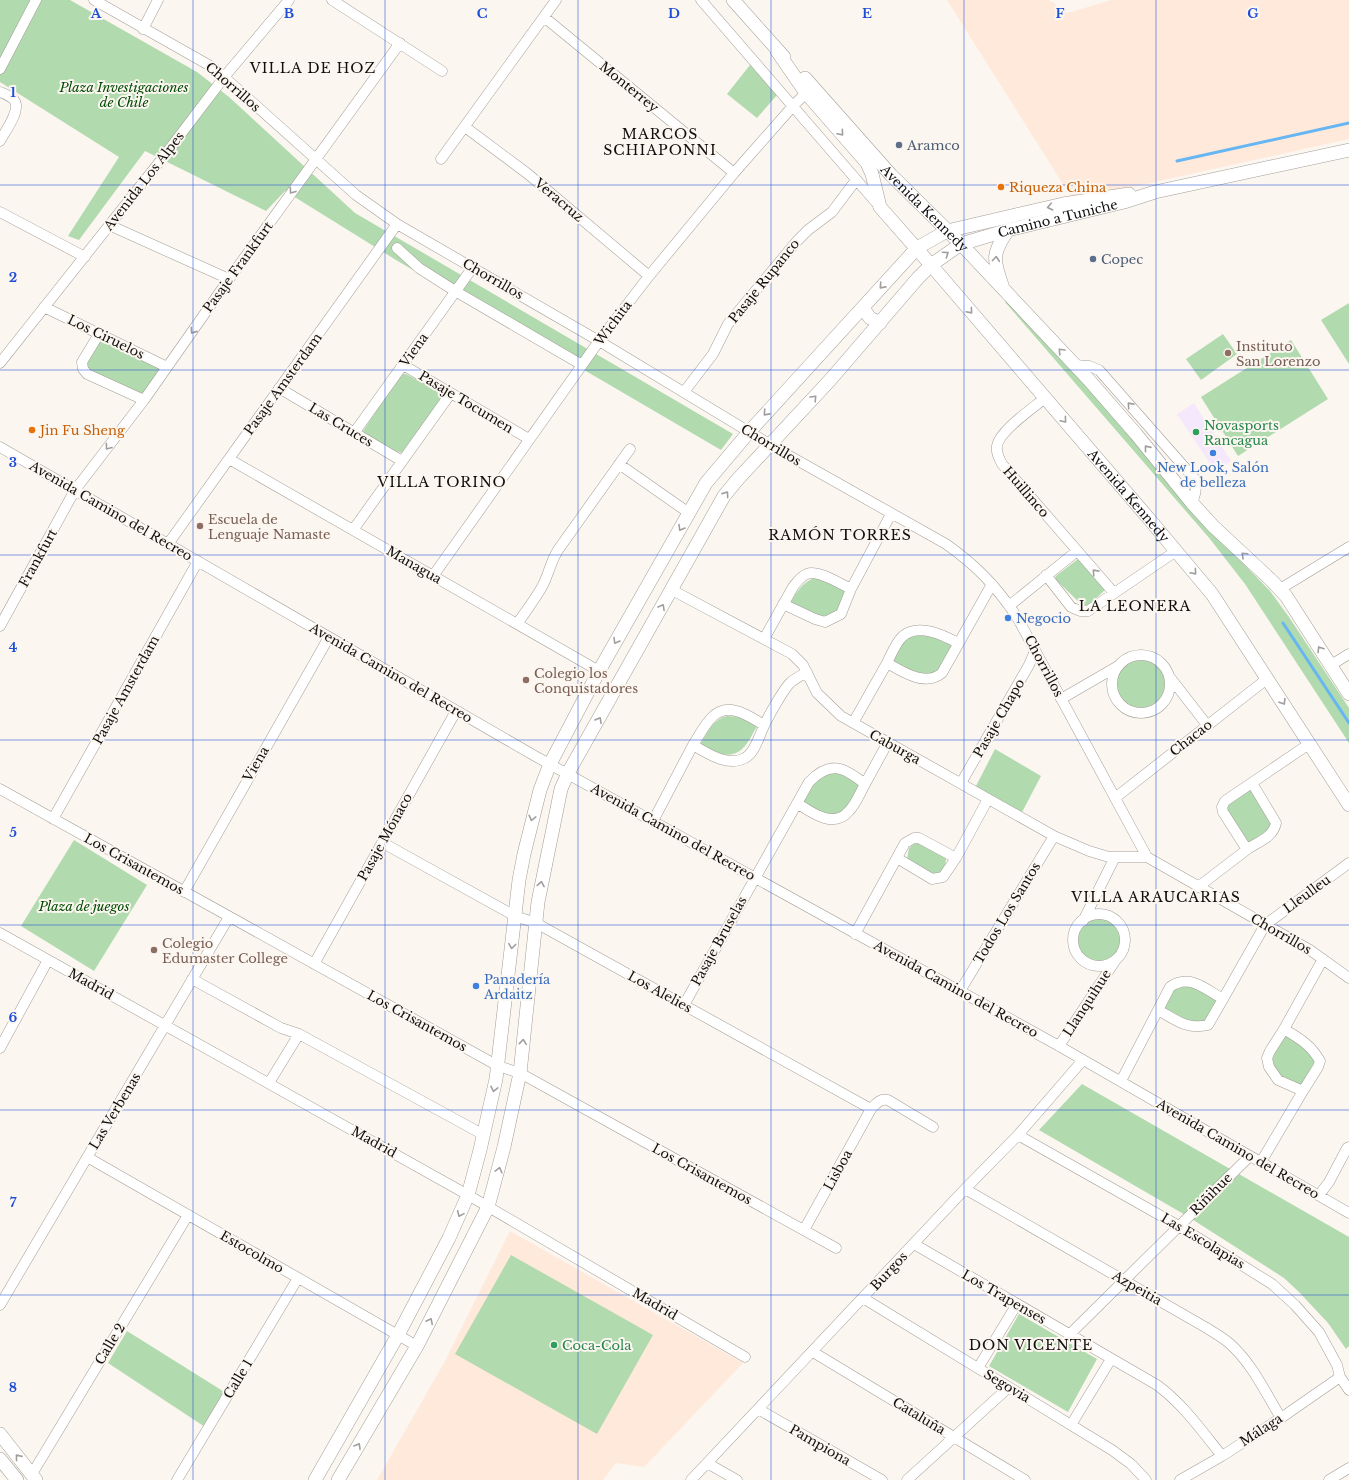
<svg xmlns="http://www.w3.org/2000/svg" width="1349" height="1480" font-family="'Libre Baskerville',serif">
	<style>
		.commercial { fill: #f6e8fc }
		.industrial { fill: #ffe9db }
		.green { fill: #b1daae }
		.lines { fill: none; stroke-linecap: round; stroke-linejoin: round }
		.stream { stroke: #65b6f2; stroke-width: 3 }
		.minor-casing { stroke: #a29d97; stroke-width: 11 }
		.major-casing { stroke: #a29d97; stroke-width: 14 }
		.minor { stroke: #fff; stroke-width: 10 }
		.major { stroke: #fff; stroke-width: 13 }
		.oneway { stroke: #a09f9e }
		.grid { fill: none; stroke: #1d4ed8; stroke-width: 1; stroke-opacity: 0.55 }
		.service-dot { fill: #5c6f8a; stroke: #fcf6f0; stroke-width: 1.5 }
		.food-dot { fill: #e8710a; stroke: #fcf6f0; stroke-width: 1.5 }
		.education-dot { fill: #8d6e63; stroke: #fcf6f0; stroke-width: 1.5 }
		.leisure-dot { fill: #2e9e5b; stroke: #fcf6f0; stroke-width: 1.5 }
		.shop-dot { fill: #3f7fe0; stroke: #fcf6f0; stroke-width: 1.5 }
		.labels { text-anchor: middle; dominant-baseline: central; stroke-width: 4; stroke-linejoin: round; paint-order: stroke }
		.park-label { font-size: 13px; font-style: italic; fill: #004a03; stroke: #fcf6f0 }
		.street-label { font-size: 13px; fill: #110f0d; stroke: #fcf6f0 }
		.service-label { font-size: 13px; fill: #4e5e75; stroke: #fcf6f0; text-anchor: start }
		.food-label { font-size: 13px; fill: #c56008; stroke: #fcf6f0; text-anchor: start }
		.education-label { font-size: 13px; fill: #785e54; stroke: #fcf6f0; text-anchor: start }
		.leisure-label { font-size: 13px; fill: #27864d; stroke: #fcf6f0; text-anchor: start }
		.shop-label { font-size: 13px; fill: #366cbe; stroke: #fcf6f0; text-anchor: start }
		.neighbourhood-label { font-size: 14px; letter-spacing: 1px; fill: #110f0d; stroke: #fcf6f0 }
		.grid-label { font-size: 13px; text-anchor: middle; font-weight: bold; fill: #1d4ed8; stroke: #fcf6f0; stroke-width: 4; stroke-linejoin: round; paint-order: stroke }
	</style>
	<rect width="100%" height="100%" fill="#fcf6f0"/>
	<path class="commercial" d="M1194,403L1231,461L1215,471L1177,414Z"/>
	<path class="industrial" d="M947,0H1049L1068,13L1111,0H1349V139L1073,200Z
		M510,1231L743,1363L644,1467L616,1463L603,1480H377L444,1363Z"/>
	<path class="green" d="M0,0H70L197,72L229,97L355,213L733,434L721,450L396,260L285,191L266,211L145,151L79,240L68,236L119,157L0,82Z
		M750,65L777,95L757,118L727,94Z
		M1008,300L1067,358L1231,551L1270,591L1289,617L1349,708V743L1245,584L1210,539L1005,302Z
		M1349,303V364L1321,320Z
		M1223,334L1237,354L1201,380L1186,359Z
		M99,338L162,364L142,398L89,371L82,359Z
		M1291,340L1328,399L1238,456L1201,397Z
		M401,374H406L441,393L442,398L403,453C391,451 369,441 363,431Z
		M1078,559L1107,588L1088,606L1082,605L1055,579L1056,576Z
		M814,578L828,582L847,592L838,611L825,618L790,604C797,591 801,584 814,578Z
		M918,635H929L953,645L939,671L923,676L892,662C899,650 903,637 918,635Z
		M1117 684a24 24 0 1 1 48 0a24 24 0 1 1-48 0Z
		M727,716C739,716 748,719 758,725C753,732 749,743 742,749C730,761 712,751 700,745C708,732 712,720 727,716Z
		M995,749L1041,776L1020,816L974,790Z
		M842,772L861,785L847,809L833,816L802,804L812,784L825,774Z
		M1251,787L1273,823L1272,828L1249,845L1226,811L1227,803Z
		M74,840L147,885L94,971L21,926Z
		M920,843L946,858L945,869L943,873L933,876L907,859L909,848L914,844Z
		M1076 940a23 23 0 1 1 46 0a23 23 0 1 1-46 0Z
		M1192,984L1218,1000L1206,1022L1192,1024L1163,1009L1173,990L1178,986Z
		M1285,1035L1303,1045L1315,1061L1301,1086C1268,1070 1265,1067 1285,1035Z
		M1082,1084L1349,1237V1346L1346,1349L1328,1323L1299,1292L1284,1278L1187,1216L1039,1130Z
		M511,1255L653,1335L597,1434L455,1354Z
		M1019,1314L1097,1359L1068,1412L989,1366Z
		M127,1331L226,1393L205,1427L108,1363Z"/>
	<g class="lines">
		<path class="stream" d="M1177,161L1349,123
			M1283,623L1349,723"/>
		<defs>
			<path id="minor" d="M94,0L214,68L356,195L397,224L599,341L779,450L946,544C977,566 996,586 1017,617L1147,857L1310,950L1349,978
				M332,0L442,71
				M701,0L880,207
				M544,17L734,173
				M143,29L158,0
				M0,69L36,0
				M0,92C5,94 11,96 14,100C22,110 5,131 0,141
				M465,127L528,174L649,276
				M441,159L556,0
				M0,212L85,257
				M109,225L229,279
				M397,248L419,268L455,291L582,365
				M44,307L167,367
				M99,334L82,362L83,369L87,374L144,400
				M0,363L165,155L225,76L289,0
				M403,365L529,439
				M1074,365L1089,366L1099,370L1194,478C1197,488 1196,493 1192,503
				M279,388L402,461
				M684,392L713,354L728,324L797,241L808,230L832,212L856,180
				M1045,398C1033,408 999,431 997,446C996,453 999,458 1002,464L1114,593
				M354,433L473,267
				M0,447L535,756L1059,1046L1349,1213
				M229,459L599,671
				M619,464L689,513
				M353,530L451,393
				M168,544L397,224
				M1046,575L1071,607L1080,611H1088L1176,551
				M433,576L599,341L649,276L734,173L793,106L811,88
				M1280,589L1349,547
				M672,590L792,654L803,665L817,693L841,716L1054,836L1089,851L1109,857H1147
				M783,604L815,619L825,622L841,614L851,589
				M1009,606L1077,551
				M517,624C526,611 536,598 543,585C549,573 551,561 558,550L630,449
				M0,626L75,490L144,400L229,279L400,43
				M764,639L793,587C797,582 801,576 807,574C818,569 840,584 851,589L891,514
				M958,643C943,635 919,623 903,636C896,642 891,655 887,663C903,672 925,687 942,673L992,584
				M1112 684a29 29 0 1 1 58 0a29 29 0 1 1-58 0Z
				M1331,665L1349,654
				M1169,676L1207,725
				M1061,699L1118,666
				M853,723L887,663
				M693,745C703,730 713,704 736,711C746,713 755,720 764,725
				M961,783L1029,665L1035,651
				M0,789L498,1066L520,1073L836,1248
				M1115,798L1268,678
				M797,803C812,813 834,829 849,811C856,804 860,793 865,784
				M53,819L198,561
				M653,821L693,745C708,754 728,767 745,758C755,753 759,736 764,726C768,717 784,688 791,682C796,678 802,675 807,672
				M383,843L515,916L536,923L871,1109
				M1249,848C1260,841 1273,837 1276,823L1252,783
				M897,858L932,879L943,877L956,858
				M1198,887L1249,848L1244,845L1223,812L1222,807L1225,801L1309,744
				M184,892L329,637
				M1073 940a26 26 0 1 1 52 0a26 26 0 1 1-52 0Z
				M1083,921L1115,857
				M0,933L468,1195L745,1357
				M855,934L905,843L914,838H919L956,858L988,799
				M314,964L456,711
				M192,979L281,1028L299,1034L484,1135
				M960,991L1054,836
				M684,1005L809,782C830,760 844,767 865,784L888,742
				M1158,1010C1176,1020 1187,1030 1208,1025L1223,999
				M1284,1029C1300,1039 1310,1044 1320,1061L1318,1067L1303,1091
				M1059,1046L1115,961
				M0,1048L48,960
				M1121,1081L1170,987C1190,973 1205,989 1223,999L1265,925L1349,863
				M269,1083L299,1034
				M1018,1135L1179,1226L1272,1284L1295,1305L1319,1332L1337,1365L1340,1377L1349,1390
				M87,1157L417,1346
				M1261,1162L1303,1091L1278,1080L1269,1067L1267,1058L1270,1051L1284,1029L1323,959
				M965,1189L1205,1327C1213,1332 1222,1337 1229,1343C1252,1363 1265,1392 1281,1418
				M1319,1195L1329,1182L1347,1148L1349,1147
				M804,1230L871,1109C876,1104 880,1098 888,1100L933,1127
				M914,1244L1157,1385C1183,1404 1202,1431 1222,1456
				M863,1298L1112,1450L1131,1464L1146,1480
				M0,1305L229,917
				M1069,1335L1250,1156
				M813,1352L1025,1480
				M978,1368L1017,1304
				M758,1409L882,1480
				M1071,1425L1111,1359
				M707,1463L737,1480
				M32,1474L188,1215
				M177,1480L298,1278
				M691,1480L965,1189L1018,1135L1083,1060
				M907,1480L1009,1387
				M1180,1480L1222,1456L1281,1418L1340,1377
				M1329,1480L1349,1468"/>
			<g id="major">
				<path d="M733,0L784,57"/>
				<path id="s1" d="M777,51L806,93L867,163L872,174L880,207L931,265L1150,520L1212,594L1349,805"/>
				<path id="s2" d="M805,78L891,175L961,244L1089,380L1136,434L1192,503L1213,526L1272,581L1286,596L1349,694"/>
				<path d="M1002,285C993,260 992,253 1008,230"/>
				<path d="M863,308L870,318L880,323"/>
				<path d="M0,1434L36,1480"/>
				<path d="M0,1459L17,1480"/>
				<path d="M315,1480L398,1335L449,1238L468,1195L480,1150L496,1079L519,880L524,854L540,790L550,764L599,671L706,483L749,432L917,248L947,231L1063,204L1129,194"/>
				<path id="s3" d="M338,1480L417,1346L488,1207L504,1147L520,1073L538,902L561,789L568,773L724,496L738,479L831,379L918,278L931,265L961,244L1008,230L1124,202L1155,192L1349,150"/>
			</g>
		</defs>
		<use href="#minor" class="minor-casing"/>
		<use href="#major" class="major-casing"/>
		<use href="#minor" class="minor"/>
		<use href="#major" class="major"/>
	</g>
	<defs><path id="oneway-chevron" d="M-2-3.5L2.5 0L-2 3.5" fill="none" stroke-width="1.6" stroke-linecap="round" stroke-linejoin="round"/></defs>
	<g class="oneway">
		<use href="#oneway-chevron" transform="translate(841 133) rotate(49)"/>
		<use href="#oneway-chevron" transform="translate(292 191) rotate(126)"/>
		<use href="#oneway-chevron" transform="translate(1050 207) rotate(167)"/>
		<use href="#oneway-chevron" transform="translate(946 254) rotate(-34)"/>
		<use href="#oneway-chevron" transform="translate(996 259) rotate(-85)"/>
		<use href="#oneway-chevron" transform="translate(882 286) rotate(132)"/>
		<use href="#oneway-chevron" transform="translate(970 311) rotate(49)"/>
		<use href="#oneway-chevron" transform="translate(193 331) rotate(125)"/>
		<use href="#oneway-chevron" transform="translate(1061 351) rotate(-133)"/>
		<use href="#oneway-chevron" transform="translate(814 398) rotate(-47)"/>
		<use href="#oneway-chevron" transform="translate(1130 405) rotate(-132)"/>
		<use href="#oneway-chevron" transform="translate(766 413) rotate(132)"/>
		<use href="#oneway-chevron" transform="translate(1064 420) rotate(50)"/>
		<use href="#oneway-chevron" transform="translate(108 447) rotate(127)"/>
		<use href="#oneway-chevron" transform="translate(1147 448) rotate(-129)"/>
		<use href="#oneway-chevron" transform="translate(726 494) rotate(-55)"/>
		<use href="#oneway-chevron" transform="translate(681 528) rotate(120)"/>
		<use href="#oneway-chevron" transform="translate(1244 555) rotate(-137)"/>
		<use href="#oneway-chevron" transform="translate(1095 572) rotate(-132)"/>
		<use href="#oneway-chevron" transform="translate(1194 572) rotate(49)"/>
		<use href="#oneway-chevron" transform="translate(662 607) rotate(-61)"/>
		<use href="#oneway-chevron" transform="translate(616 641) rotate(120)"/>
		<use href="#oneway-chevron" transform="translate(1320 649) rotate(-122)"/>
		<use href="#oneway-chevron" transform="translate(1283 702) rotate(58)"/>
		<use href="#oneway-chevron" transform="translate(599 720) rotate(-60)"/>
		<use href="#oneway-chevron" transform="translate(532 818) rotate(104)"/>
		<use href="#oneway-chevron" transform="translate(541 884) rotate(-80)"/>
		<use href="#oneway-chevron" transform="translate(512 946) rotate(97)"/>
		<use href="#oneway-chevron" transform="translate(523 1042) rotate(-84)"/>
		<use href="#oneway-chevron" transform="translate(494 1089) rotate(102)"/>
		<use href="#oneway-chevron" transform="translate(499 1170) rotate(-76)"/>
		<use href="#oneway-chevron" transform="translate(460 1214) rotate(114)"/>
		<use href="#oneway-chevron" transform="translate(430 1321) rotate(-63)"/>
		<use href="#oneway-chevron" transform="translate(358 1446) rotate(-60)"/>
		<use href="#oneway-chevron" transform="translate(18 1457) rotate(-129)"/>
	</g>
	<path class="grid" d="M193,0V1480M385,0V1480M578,0V1480M771,0V1480M964,0V1480M1156,0V1480M0,185H1349M0,370H1349M0,555H1349M0,740H1349M0,925H1349M0,1110H1349M0,1295H1349"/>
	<g class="service-dot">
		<circle cx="899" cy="145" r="4"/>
		<circle cx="1093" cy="259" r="4"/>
	</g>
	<g class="food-dot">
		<circle cx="1001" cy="187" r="4"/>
		<circle cx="32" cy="430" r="4"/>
	</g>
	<g class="education-dot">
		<circle cx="1228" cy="353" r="4"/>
		<circle cx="200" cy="526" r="4"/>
		<circle cx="526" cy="680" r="4"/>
		<circle cx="154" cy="950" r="4"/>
	</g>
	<g class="leisure-dot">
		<circle cx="1196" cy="432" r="4"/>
		<circle cx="554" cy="1345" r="4"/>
	</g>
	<g class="shop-dot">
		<circle cx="1213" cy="453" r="4"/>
		<circle cx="1008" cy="618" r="4"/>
		<circle cx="476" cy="986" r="4"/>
	</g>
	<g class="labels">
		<g class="park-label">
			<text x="124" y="87">Plaza Investigaciones<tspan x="124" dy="15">de Chile</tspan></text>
			<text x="84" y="906">Plaza de juegos</text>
		</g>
		<g class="street-label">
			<text transform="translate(233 87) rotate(41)">Chorrillos</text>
			<text transform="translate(629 87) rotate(39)">Monterrey</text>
			<text transform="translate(144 181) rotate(-52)">Avenida Los Alpes</text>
			<text transform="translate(559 200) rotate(40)">Veracruz</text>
			<text stroke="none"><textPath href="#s2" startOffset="177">Avenida Kennedy</textPath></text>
			<text stroke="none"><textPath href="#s3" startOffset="1519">Camino a Tuniche</textPath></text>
			<text transform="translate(238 267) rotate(-54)">Pasaje Frankfurt</text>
			<text transform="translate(493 279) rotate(30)">Chorrillos</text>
			<text transform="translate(764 281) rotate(-51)">Pasaje Rupanco</text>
			<text transform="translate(613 323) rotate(-53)">Wichita</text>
			<text transform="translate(106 337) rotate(26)">Los Ciruelos</text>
			<text transform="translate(414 350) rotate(-54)">Viena</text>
			<text transform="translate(283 384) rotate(-54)">Pasaje Amsterdam</text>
			<text transform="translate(466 402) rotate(31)">Pasaje Tocumen</text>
			<text transform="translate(341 425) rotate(31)">Las Cruces</text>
			<text transform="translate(771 445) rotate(31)">Chorrillos</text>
			<text transform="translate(1026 492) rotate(49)">Huillinco</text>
			<text stroke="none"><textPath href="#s1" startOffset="571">Avenida Kennedy</textPath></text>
			<text transform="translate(111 511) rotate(30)">Avenida Camino del Recreo</text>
			<text transform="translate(38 558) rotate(-61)">Frankfurt</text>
			<text transform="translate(414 565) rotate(30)">Managua</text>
			<text transform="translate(1044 666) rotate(62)">Chorrillos</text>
			<text transform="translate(391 673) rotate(30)">Avenida Camino del Recreo</text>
			<text transform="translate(126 690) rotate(-61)">Pasaje Amsterdam</text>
			<text transform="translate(999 718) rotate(-60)">Pasaje Chapo</text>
			<text transform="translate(1191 738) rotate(-38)">Chacao</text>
			<text transform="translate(895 747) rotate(29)">Caburga</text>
			<text transform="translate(256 764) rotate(-60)">Viena</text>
			<text transform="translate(673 832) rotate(29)">Avenida Camino del Recreo</text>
			<text transform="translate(385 837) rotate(-61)">Pasaje Mónaco</text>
			<text transform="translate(134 864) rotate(29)">Los Crisantemos</text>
			<text transform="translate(1307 894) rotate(-36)">Lleulleu</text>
			<text transform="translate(1007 913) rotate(-59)">Todos Los Santos</text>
			<text transform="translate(1281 934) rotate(30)">Chorrillos</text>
			<text transform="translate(719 941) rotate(-61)">Pasaje Bruselas</text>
			<text transform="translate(91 984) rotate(29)">Madrid</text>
			<text transform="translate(956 989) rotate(29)">Avenida Camino del Recreo</text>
			<text transform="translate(660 992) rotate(29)">Los Alelies</text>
			<text transform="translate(1087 1003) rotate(-57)">Llanquihue</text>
			<text transform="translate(417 1021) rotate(29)">Los Crisantemos</text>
			<text transform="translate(115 1111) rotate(-59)">Las Verbenas</text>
			<text transform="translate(374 1142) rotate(29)">Madrid</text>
			<text transform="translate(1238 1149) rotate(30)">Avenida Camino del Recreo</text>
			<text transform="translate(838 1170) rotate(-61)">Lisboa</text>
			<text transform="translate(702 1174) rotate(29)">Los Crisantemos</text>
			<text transform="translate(1211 1194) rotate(-45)">Riñihue</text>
			<text transform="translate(1203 1241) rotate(31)">Las Escolapias</text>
			<text transform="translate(252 1252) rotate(30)">Estocolmo</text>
			<text transform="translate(889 1271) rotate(-47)">Burgos</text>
			<text transform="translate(1137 1288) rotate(30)">Azpeitia</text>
			<text transform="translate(1004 1297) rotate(30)">Los Trapenses</text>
			<text transform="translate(655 1304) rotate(30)">Madrid</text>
			<text transform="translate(110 1344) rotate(-59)">Calle 2</text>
			<text transform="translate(238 1379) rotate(-59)">Calle 1</text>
			<text transform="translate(1007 1386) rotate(31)">Segovia</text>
			<text transform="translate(919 1416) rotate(31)">Cataluña</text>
			<text transform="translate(1261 1430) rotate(-33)">Málaga</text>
			<text transform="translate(820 1445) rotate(30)">Pampiona</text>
		</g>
		<g class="service-label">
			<text x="907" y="145">Aramco</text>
			<text x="1101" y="259">Copec</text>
		</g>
		<g class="food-label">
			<text x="1009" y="187">Riqueza China</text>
			<text x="40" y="430">Jin Fu Sheng</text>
		</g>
		<g class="education-label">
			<text x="1236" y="346">Instituto<tspan x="1236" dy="15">San Lorenzo</tspan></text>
			<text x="208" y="519">Escuela de<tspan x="208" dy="15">Lenguaje Namaste</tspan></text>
			<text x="534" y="673">Colegio los<tspan x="534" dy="15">Conquistadores</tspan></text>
			<text x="162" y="943">Colegio<tspan x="162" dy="15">Edumaster College</tspan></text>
		</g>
		<g class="leisure-label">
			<text x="1204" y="425">Novasports<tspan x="1204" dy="15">Rancagua</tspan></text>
			<text x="562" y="1345">Coca-Cola</text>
		</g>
		<g class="shop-label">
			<text x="1213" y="467" text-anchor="middle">New Look, Salón<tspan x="1213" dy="15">de belleza</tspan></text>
			<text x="1016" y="618">Negocio</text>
			<text x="484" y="979">Panadería<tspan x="484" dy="15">Ardaitz</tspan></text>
		</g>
		<g class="neighbourhood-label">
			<text x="313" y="68">VILLA DE HOZ</text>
			<text x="660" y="134">MARCOS<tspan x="660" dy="16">SCHIAPONNI</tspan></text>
			<text x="442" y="482">VILLA TORINO</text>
			<text x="840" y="535">RAMÓN TORRES</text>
			<text x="1135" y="606">LA LEONERA</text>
			<text x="1156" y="897">VILLA ARAUCARIAS</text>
			<text x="1031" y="1345">DON VICENTE</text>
		</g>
	</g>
	<g class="grid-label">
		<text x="96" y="18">A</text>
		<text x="289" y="18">B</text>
		<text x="482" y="18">C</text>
		<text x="674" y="18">D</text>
		<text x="867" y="18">E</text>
		<text x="1060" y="18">F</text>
		<text x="1253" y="18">G</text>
		<text x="13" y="97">1</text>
		<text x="13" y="282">2</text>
		<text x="13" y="467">3</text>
		<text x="13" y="652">4</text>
		<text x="13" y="837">5</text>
		<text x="13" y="1022">6</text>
		<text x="13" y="1207">7</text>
		<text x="13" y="1392">8</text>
	</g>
</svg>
